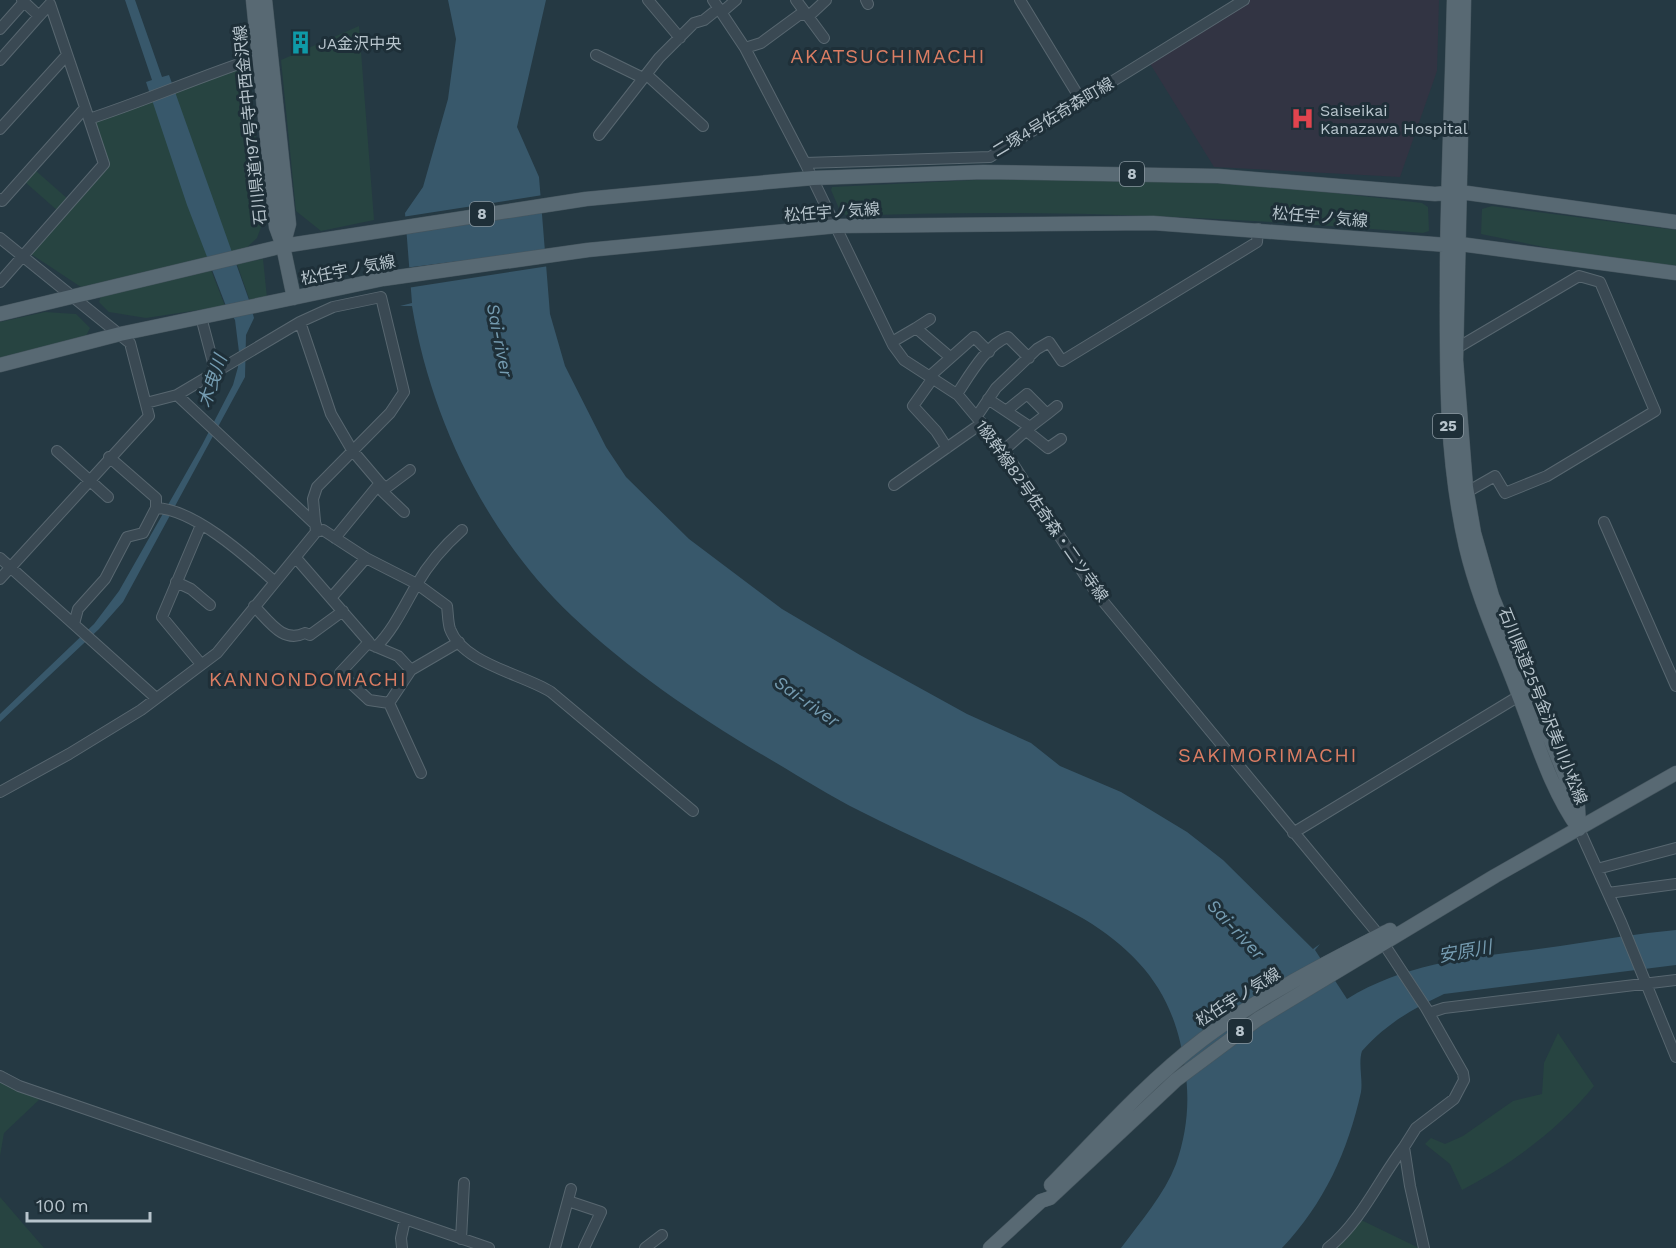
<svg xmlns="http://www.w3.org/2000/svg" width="1676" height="1248" font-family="'Work Sans','Noto Sans JP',sans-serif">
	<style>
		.medical { fill: #323443 }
		.green { fill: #274441 }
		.water { fill: #38586b }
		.pier { fill: #253943 }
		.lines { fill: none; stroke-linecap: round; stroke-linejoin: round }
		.minor-casing { stroke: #586770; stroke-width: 12 }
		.major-casing { stroke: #46565f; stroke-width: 15 }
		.minor { stroke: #3a4953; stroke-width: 10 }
		.major { stroke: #586973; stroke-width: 14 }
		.labels { text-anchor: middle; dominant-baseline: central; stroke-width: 6; stroke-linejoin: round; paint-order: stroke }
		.shield { fill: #1e2f38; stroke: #8997a0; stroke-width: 1.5 }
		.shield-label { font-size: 15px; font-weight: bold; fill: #b7c4cc }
		.poi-label { font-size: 16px; fill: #b7c4cc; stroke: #1e2f38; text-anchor: start }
		.street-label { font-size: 16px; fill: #b7c4cc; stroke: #1e2f38 }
		.water-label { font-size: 18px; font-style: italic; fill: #759cb1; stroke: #1e2f38 }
		.quarter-label { font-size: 20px; letter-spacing: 1.5px; fill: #db7d63; stroke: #1e2f38 }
	</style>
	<rect width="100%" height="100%" fill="#253943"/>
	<path class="medical" d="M1249,0H1439L1437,71L1400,177L1214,167L1149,62Z"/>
	<path class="green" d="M359,26L374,220L321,231L296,211L281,60Z
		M249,64L264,219L257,238L243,251L81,287L31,254L108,165L95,124L97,120L182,91L206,78Z
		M35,170L69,200L58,211L25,182Z
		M995,179C1066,181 1138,179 1209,183C1281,186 1351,195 1422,203L1428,207L1429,231L1423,233C1232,217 1039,208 847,216L840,211L831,190L832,187Z
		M1492,206L1676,230V266L1573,253L1481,234L1482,209Z
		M263,259L267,298L250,301L237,264Z
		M211,270L225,306L146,318L109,312L99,302L101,296Z
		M45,312L76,314L90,328L86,336L0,358V322Z
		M1558,1033L1594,1086C1559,1129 1512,1164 1462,1190L1450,1164L1425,1144L1431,1138L1445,1144L1463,1136L1513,1101L1542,1094L1544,1063Z
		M0,1082L42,1097L4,1133L0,1156Z
		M0,1197L44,1248H0Z
		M1357,1218L1419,1248H1332Z"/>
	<path class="water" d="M125,0H135L162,77L169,75L249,300L254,318L246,335L245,377L123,602L99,629L0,722V714L94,624L119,591L202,445L233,385L238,367L239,352L235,320L226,306L187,205L146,82L152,80Z
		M448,0H546L517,127L539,177L550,314L565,366L606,447L626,477L689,539L782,609L860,655L967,714L1031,743L1060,766L1121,792L1187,832L1223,860L1313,949L1320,944L1315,950L1347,999C1404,964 1466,958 1531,950C1570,945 1609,938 1648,933L1676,930V965L1444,994C1412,1009 1386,1024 1362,1051C1358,1063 1363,1079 1361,1092C1348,1151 1324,1204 1282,1248H1121C1141,1221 1164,1195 1176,1164C1187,1133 1190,1101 1185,1069C1176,998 1144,956 1084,919C1012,879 934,849 860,811C826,794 794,773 761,754C694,714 628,669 572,616C487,536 431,420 412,306H400L412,303L405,213L423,187L448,99L456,39Z"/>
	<path class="pier" d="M543,195L544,211L402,233V217Z
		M548,250L549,266L407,288L404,268Z"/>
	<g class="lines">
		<defs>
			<path id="minor" d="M22,0L39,16L50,4L89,119
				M648,0L680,38
				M713,0L745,48L805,163L893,345L904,360L958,395L1004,450L1097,594L1374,929L1426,1008L1463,1073L1464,1080L1454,1099L1416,1128L1404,1147L1410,1186L1424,1248
				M796,0L824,38
				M866,0L868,4
				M1020,0L1081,100
				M722,12L736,0
				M0,29L24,2
				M745,48L761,43L799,15L811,14L826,0
				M596,55L643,78
				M0,60L39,16
				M647,75L703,126
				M0,129L67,55
				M599,135L659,58L694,23L704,20L719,8
				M805,163L990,157L1244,0
				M0,199L2,201L85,108
				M0,238L130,343L149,416L0,579
				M0,282L104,164L89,119C147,100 201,76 259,57
				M201,317L215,370
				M300,322L331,414L352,450L380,483
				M916,328L930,319
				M892,342L916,328L950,357
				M1457,348L1579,276L1600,282L1655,411L1547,476L1505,493L1495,476L1467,492
				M930,376L974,337L989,352
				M933,378L913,406L936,431L947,448
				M957,394C969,376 987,344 1008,337L1029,358
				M177,395L316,525
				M988,399L1030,427L1004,450
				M1006,411L1027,394L1047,414L1030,427
				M1047,414L1057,406
				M977,416L996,388L1037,349L1049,342L1062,361L1257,242L1258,229
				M1028,432L1048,448L1061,439
				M57,451L108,497
				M894,485L982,423
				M386,488L383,492L404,512
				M156,508C194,509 247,557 274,581
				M1604,522L1676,686
				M201,525L162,617L201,664
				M316,532L323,530L366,558L417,584L447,606C448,614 448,623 450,629C463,664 523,674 551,692L693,811
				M335,538L380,483L386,488L410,470
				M0,558L156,698
				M296,558L369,642L340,673L369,700L389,703
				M176,582L191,589L210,605
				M331,598L366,558
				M254,606C269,621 283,644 305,633L310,635L343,611
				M74,624L78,609L105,579L127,537L143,533L156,508V498L109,457
				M372,645L398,656L411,670
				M376,647C394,629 404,606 417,584C429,563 444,546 462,530
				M389,703L411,670L459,642
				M389,703L421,773
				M0,792L69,754L141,710L217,653L316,532L313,499L317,487L390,413L404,392L381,297L333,307L300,322L177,395L146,403
				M1579,829L1621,922L1676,1057
				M1293,833L1519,696
				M1597,869L1676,848
				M1608,893L1676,884
				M1429,1013L1444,1008L1676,980
				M0,1076L19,1086L489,1248
				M568,1201L601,1212L584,1248
				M461,1239L464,1183
				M402,1248L401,1238L405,1220
				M555,1248L571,1189
				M645,1248L662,1235
				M1328,1248C1361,1222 1379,1179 1404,1147"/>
			<path id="major" d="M253,0L276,227L283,246L294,298
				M265,0L289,224L283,246
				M1454,0C1452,88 1448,175 1447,263C1447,361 1444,451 1466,547C1478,598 1500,645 1518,693C1536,738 1550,789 1579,829
				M1464,0L1456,360L1466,487L1474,533L1492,596L1578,807L1579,829
				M0,314L283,246L586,199L713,187L813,178L983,172L1218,176L1435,194L1460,192L1676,222
				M0,365L120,334L383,279L588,250L837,226L1153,223L1447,245L1460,244L1676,273
				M1051,1185C1100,1135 1147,1082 1202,1040C1260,996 1326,963 1390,930
				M990,1248L1041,1201L1050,1198L1176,1080L1258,1019L1495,876L1676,773"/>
		</defs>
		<use href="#minor" class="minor-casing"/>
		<use href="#major" class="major-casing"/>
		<use href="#minor" class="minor"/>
		<use href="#major" class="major"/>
	</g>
	<defs>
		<symbol id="building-bare" viewBox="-9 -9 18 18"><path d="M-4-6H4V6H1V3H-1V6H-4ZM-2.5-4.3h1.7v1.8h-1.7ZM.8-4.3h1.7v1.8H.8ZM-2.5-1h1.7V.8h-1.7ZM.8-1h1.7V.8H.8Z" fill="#0f9aa8" stroke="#1e2f38" stroke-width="2.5" paint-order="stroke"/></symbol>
		<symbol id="hospital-bare" viewBox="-9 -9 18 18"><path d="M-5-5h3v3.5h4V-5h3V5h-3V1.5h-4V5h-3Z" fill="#e0444e" stroke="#1e2f38" stroke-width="2.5" paint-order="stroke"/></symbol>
	</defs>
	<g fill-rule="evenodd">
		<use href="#building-bare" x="284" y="26" width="33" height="33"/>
		<use href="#hospital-bare" x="1286" y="102" width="33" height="33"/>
	</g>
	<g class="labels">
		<g class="shield">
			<rect x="1120" y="162" width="24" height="24" rx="4.5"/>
			<rect x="470" y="202" width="24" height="24" rx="4.5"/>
			<rect x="1433" y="414" width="30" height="24" rx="4.5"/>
			<rect x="1228" y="1019" width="24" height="24" rx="4.5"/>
		</g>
		<g class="shield-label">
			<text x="1132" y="174">8</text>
			<text x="482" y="214">8</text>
			<text x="1448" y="426">25</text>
			<text x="1240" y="1031">8</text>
		</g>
		<g class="poi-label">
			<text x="318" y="43">JA金沢中央</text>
			<text x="1320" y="110">Saiseikai<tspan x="1320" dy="18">Kanazawa Hospital</tspan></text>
		</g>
		<g class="street-label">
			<text transform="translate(1053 117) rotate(-31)">二塚4号佐奇森町線</text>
			<text transform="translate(250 125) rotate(-96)">石川県道197号寺中西金沢線</text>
			<text transform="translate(832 212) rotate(-4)">松任宇ノ気線</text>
			<text transform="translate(1320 217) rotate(5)">松任宇ノ気線</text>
			<text transform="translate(348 270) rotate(-11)">松任宇ノ気線</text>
			<text transform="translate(1042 511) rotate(55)">1級幹線82号佐奇森・二ツ寺線</text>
			<text transform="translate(1543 706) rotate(68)">石川県道25号金沢美川小松線</text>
			<text transform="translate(1238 997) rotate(-32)">松任宇ノ気線</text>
		</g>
		<g class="water-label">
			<text transform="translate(500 340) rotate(79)">Sai-river</text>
			<text transform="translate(212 381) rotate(-71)">木曳川</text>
			<text transform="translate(807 701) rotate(35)">Sai-river</text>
			<text transform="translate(1236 929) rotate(47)">Sai-river</text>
			<text transform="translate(1465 951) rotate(-10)">安原川</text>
		</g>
		<g class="quarter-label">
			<text x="888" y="56">AKATSUCHIMACHI</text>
			<text x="308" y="679">KANNONDOMACHI</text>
			<text x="1268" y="755">SAKIMORIMACHI</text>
		</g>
	</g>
	<path d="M27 1212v9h123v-9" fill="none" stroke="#b7c4cc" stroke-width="3"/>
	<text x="36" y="1212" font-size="18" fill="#b7c4cc" stroke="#1e2f38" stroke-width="4.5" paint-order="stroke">100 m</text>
</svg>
